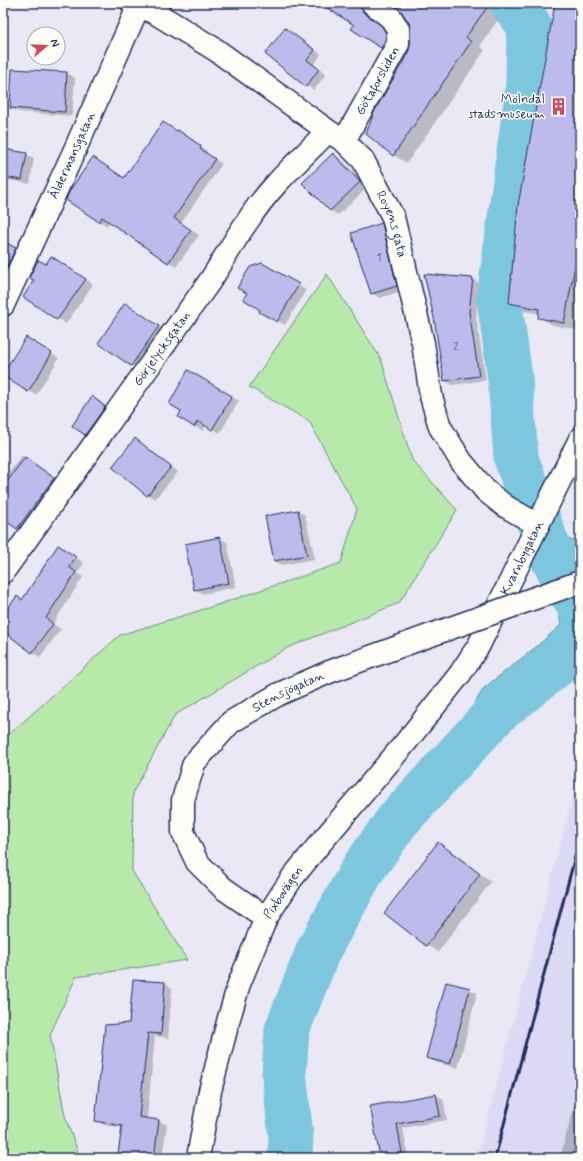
<svg xmlns="http://www.w3.org/2000/svg" width="583" height="1161" font-family="Mynerve,sans-serif">
	<style>
		.built { fill: #dcdaf2 }
		.green { fill: #b7eaaa; stroke: #698c84 }
		.water { fill: #7dc7de; stroke: #568aab }
		.pier { fill: #eae8f4 }
		.shadow { fill: #0003 }
		.lines { fill: none; stroke-linecap: round; stroke-linejoin: round }
		.river { stroke: #7dc7de; stroke-width: 45 }
		.building { fill: #bdbaec; stroke: #1b2f5e }
		.street-casing { stroke: #1b2f5e; stroke-width: 25 }
		.secondary-casing { stroke: #1b2f5e; stroke-width: 25 }
		.street { stroke: #fdfcf7; stroke-width: 22 }
		.secondary { stroke: #fdfcf7; stroke-width: 22 }
		.rail { stroke: #1b2f5e; stroke-width: 3 }
		.secondary-bridge-casing { stroke: #1b2f5e; stroke-width: 25; stroke-linecap: butt }
		.secondary-bridge { stroke: #fdfcf7; stroke-width: 22 }
		.labels { text-anchor: middle; dominant-baseline: central; stroke-width: 3; stroke-linejoin: round; paint-order: stroke }
		.number-label { font-size: 11px; fill: #445282 }
		.street-label { font-size: 13px; fill: #1b2f5e; stroke: #fdfcf7 }
		.poi-label { font-size: 13px; fill: #1b2f5e; stroke: #fdfcf7; text-anchor: end }
	</style>
	<rect width="100%" height="100%" fill="#eae8f4"/>
	<filter id="ink" filterUnits="userSpaceOnUse"><feTurbulence type="fractalNoise" baseFrequency=".025" numOctaves="2"/><feDisplacementMap in="SourceGraphic" scale="8" xChannelSelector="R" yChannelSelector="G"/><feConvolveMatrix kernelMatrix="1 2 1 2 8 2 1 2 1" color-interpolation-filters="sRGB"/></filter>
	<g filter="url(#ink)">
		<path class="built" d="M580,769V1158H477Z"/>
		<path class="green" d="M327,274L381,359L412,460L457,510L399,603L287,648L175,715L133,792L132,871L187,960L76,977L50,1035L65,1116L80,1158H3V740L120,635L211,607L341,563L357,509L309,421L249,387Z"/>
		<path class="water" d="M567,539L580,543V659L529,697L488,743L453,739L484,688L536,647L561,625L548,556L555,542Z"/>
		<path class="pier" d="M580,551V596L555,605L548,563Z"/>
		<path class="shadow" d="M344,3H363L372,18L389,32V52L353,29L355,25Z
			M394,3H494L504,11L480,46L485,50L407,163L393,155L412,44L409,22L400,8Z
			M556,3H580V322L578,330L553,325L539,317L540,314L524,311L510,303Z
			M285,29L321,54L314,65L326,74L314,90L307,86L267,54Z
			M13,70L67,73L75,78L72,116L19,112L11,108Z
			M177,132L186,136L208,152L207,154L222,164L181,223L199,235L176,267L110,221L107,226L99,221L124,179Z
			M3,150L26,154L34,158L30,184L3,179Z
			M333,154L341,159L368,187L338,215L331,211L303,183Z
			M382,224L389,229L404,290L380,298L372,293Z
			M3,243L23,253L15,270L3,264Z
			M52,257L93,284L66,324L25,296Z
			M262,264L306,290L285,325L261,311L262,310Z
			M473,279L480,284L476,317L486,380L453,385L445,381Z
			M133,309L166,331L139,370L99,343Z
			M25,340L59,358L36,395L29,391Z
			M189,372L239,401L220,433L206,425L203,431L179,417L183,411Z
			M92,397L100,401L112,412L93,439L73,426Z
			M135,439L143,444L178,472L155,499L148,495Z
			M22,455L33,462L65,485L28,534L10,523L3,532V481Z
			M298,511L305,515L315,559L282,565L274,561Z
			M219,538L227,542L236,587L203,594L195,589Z
			M66,551L84,563L77,573L83,577L53,624L61,629L40,657L32,652L3,630V616L22,601Z
			M438,843L450,850L491,882L438,952L427,945Z
			M165,983L172,988L168,1038L155,1036L147,1119L159,1121L167,1125L162,1158H126L119,1153L123,1128L104,1125L96,1120L130,1024Z
			M469,989L477,993L458,1068L435,1062L427,1057Z
			M436,1095L443,1099L447,1120L403,1128L408,1157L383,1158L380,1157L371,1107Z
			M575,1102L580,1104V1158H560Z"/>
		<g class="lines">
			<path class="river" d="M512,3L529,25L528,86L499,298L510,378L516,458L551,555L580,608
				M290,1158L291,1137L284,1073L287,1030L318,951L363,869L398,820L496,713L580,646"/>
		</g>
		<path class="building" d="M319,3H360L361,8L364,13L382,26L386,33V41L381,48L351,29L354,25Z
			M392,3H490L466,37L471,42L393,156L366,134L375,110L403,62L409,50L410,44V29L409,23L401,11Z
			M555,3H580V240L564,323L538,318L539,309L509,303L518,205Z
			M285,28L315,50L307,60L319,69L306,87L265,54Z
			M12,69L67,72L65,112L10,108Z
			M163,122L177,131L178,130L201,146L200,149L215,159L174,218L191,230L168,263L102,217L99,222L66,200L70,190L93,157L124,178Z
			M3,149L27,153L22,180L3,177Z
			M333,153L360,182L330,211L302,183Z
			M382,223L397,286L371,294L351,233Z
			M3,241L16,248L7,266L3,264Z
			M51,256L86,279L57,320L23,297L34,280L29,278L38,260L46,264Z
			M262,263L299,284L277,322L259,312L260,310L243,299L247,293L237,288L250,267Z
			M424,274L473,278L469,312L479,376L444,381L434,318Z
			M125,303L159,326L131,366L98,343Z
			M26,337L52,353L28,392L3,376V373Z
			M188,370L232,396L212,430L198,421L194,427L178,417L181,411L169,404Z
			M92,396L105,407L85,435L72,426Z
			M135,438L171,467L147,496L112,467Z
			M25,457L54,478L17,529L3,519V487Z
			M298,510L307,555L274,561L265,516Z
			M220,537L229,583L194,590L185,544Z
			M58,545L76,557L69,567L76,572L46,618L53,624L32,653L3,631V614L17,596L22,600Z
			M438,842L480,874L426,946L384,913Z
			M133,980L165,982L161,1034L148,1033L139,1117L159,1120L154,1158H144L118,1154L122,1126L95,1121L105,1025L129,1023Z
			M446,982L470,988L450,1064L426,1058Z
			M436,1094L440,1116L397,1124L402,1153L380,1157L370,1106Z"/>
		<g class="lines">
			<defs>
				<g id="street">
					<path id="s1" d="M132,3L157,14L216,50L328,131L344,141L363,160L393,217L423,343L431,396L440,427L461,461L486,491L505,506L538,525"/>
					<path id="s2" d="M344,141L398,44V29L391,18L372,3"/>
					<path id="s3" d="M3,305L73,154L139,5"/>
					<path id="s4" d="M3,572C71,478 137,382 205,288C221,266 233,241 249,219C270,186 301,159 328,131"/>
				</g>
				<g id="secondary">
					<path id="s5" d="M266,918L223,888L197,862L183,832V800L194,763L231,722L279,694L329,672L431,635"/>
					<path id="s6" d="M198,1158L210,1091L229,1018L239,984L266,918L292,878L318,846L406,742L460,674L479,645L580,439"/>
				</g>
			</defs>
			<use href="#street" class="street-casing"/>
			<use href="#secondary" class="secondary-casing"/>
			<use href="#street" class="street"/>
			<use href="#secondary" class="secondary"/>
			<path class="rail" d="M495,1158L580,838"/>
			<defs>
				<path id="secondary-bridge" d="M431,635L580,582"/>
			</defs>
			<use href="#secondary-bridge" class="secondary-bridge-casing"/>
			<use href="#secondary-bridge" class="secondary-bridge"/>
		</g>
	</g>
	<defs>
		<symbol id="building-bare" viewBox="-9 -9 18 18"><path d="M-4-6H4V6H1V3H-1V6H-4ZM-2.5-4.3h1.7v1.8h-1.7ZM.8-4.3h1.7v1.8H.8ZM-2.5-1h1.7V.8h-1.7ZM.8-1h1.7V.8H.8Z" fill="#d1495b" stroke="#fdfcf7" stroke-width="2.5" paint-order="stroke"/></symbol>
	</defs>
	<g fill-rule="evenodd">
		<use href="#building-bare" x="546" y="94" width="25" height="25"/>
	</g>
	<g class="labels">
		<g class="number-label">
			<text x="379" y="258">1</text>
			<text x="456" y="347">2</text>
		</g>
		<g class="street-label">
			<text stroke="none"><textPath href="#s2" startOffset="69">Götaforsliden</textPath></text>
			<text stroke="none"><textPath href="#s3" startOffset="165">Åldermansgatan</textPath></text>
			<text stroke="none"><textPath href="#s1" startOffset="351">Royens gata</textPath></text>
			<text stroke="none"><textPath href="#s4" startOffset="274">Görjelycksgatan</textPath></text>
			<text stroke="none"><textPath href="#s6" startOffset="694">Kvarnbygatan</textPath></text>
			<text stroke="none"><textPath href="#s5" startOffset="313">Stensjögatan</textPath></text>
			<text stroke="none"><textPath href="#s6" startOffset="281">Pixbovägen</textPath></text>
		</g>
		<g class="poi-label">
			<text x="545" y="99">Mölndal<tspan x="545" dy="15">stadsmuseum</tspan></text>
		</g>
	</g>
	<rect width="583" height="1161" fill="none" stroke="#fdfcf7" stroke-width="16"/>
	<rect x="8" y="8" width="567" height="1145" fill="none" stroke="#1b2f5e" stroke-width="1.5" filter="url(#ink)"/>
	<g transform="translate(46 46) rotate(71)"><circle r="19" fill="#fdfcf7" stroke="#a3aaba"/>
	<path d="M0-3L7 15L0 10L-7 15Z" fill="#d1495b"/>
	<text y="-6" font-size="11" font-weight="bold" text-anchor="middle" fill="#1b2f5e">N</text>
	</g>
</svg>
